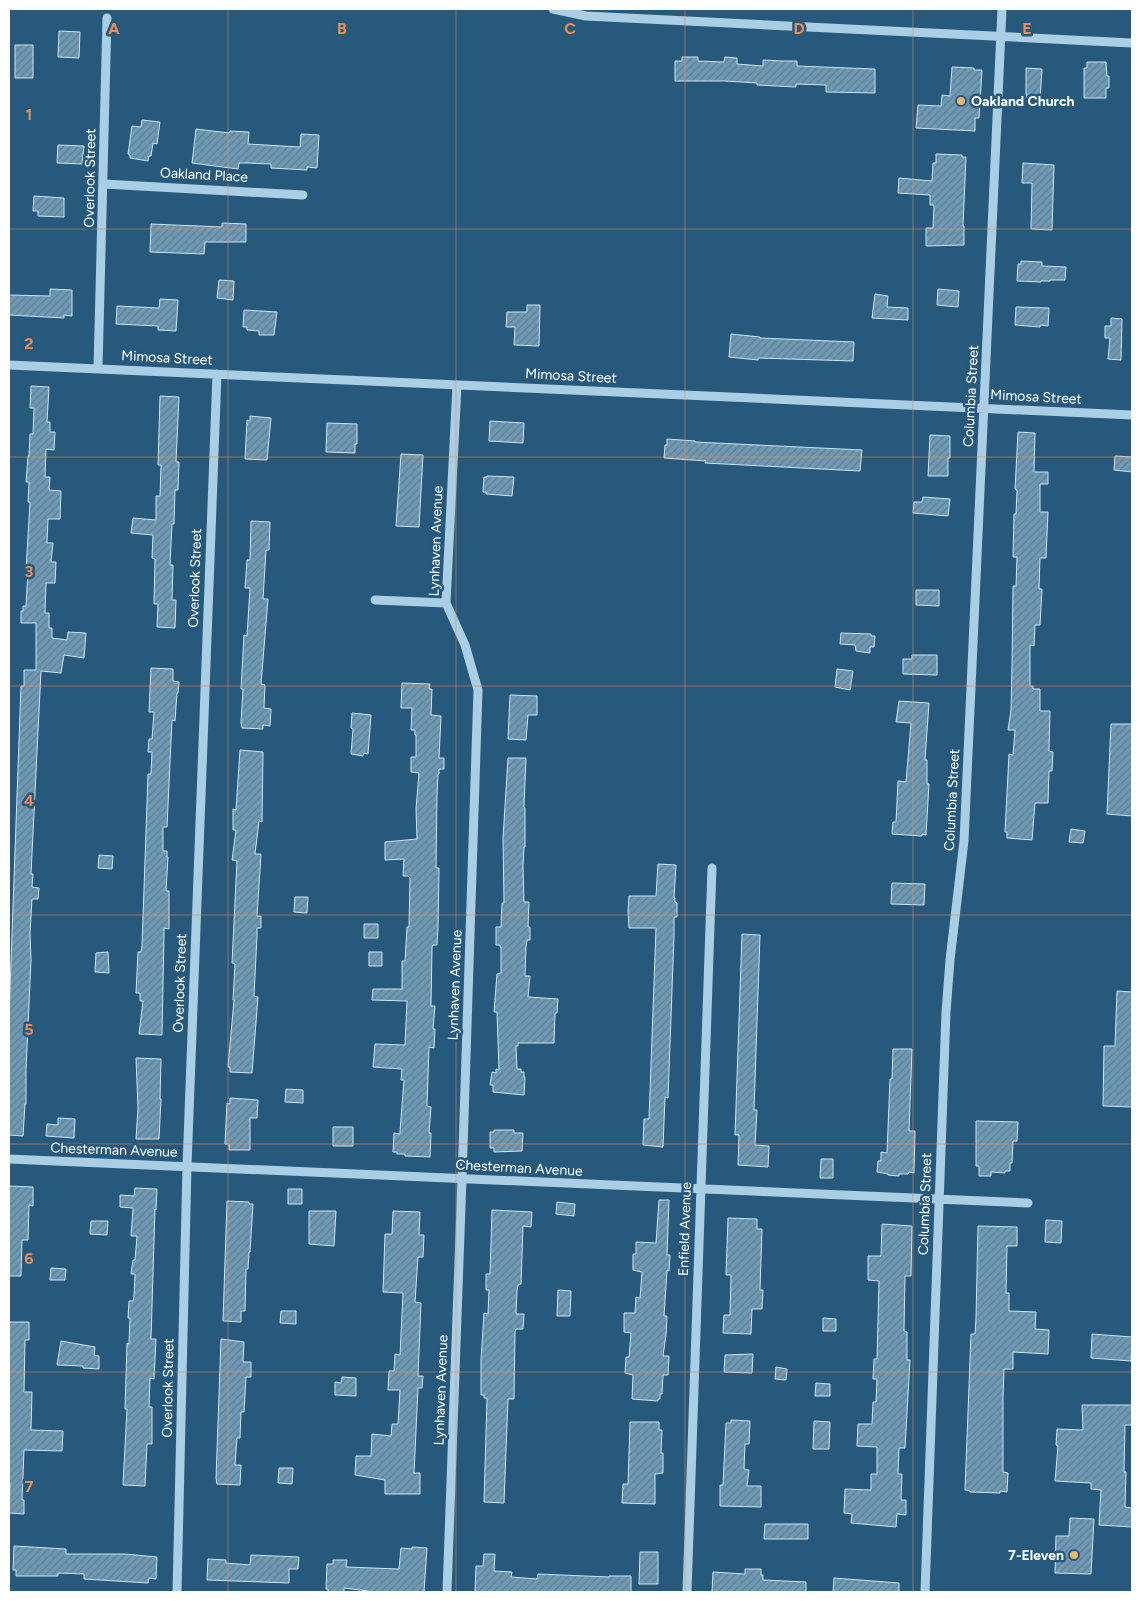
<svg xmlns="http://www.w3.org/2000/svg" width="1141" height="1601" font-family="Figtree,sans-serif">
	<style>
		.building { fill: url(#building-hatch); stroke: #cde4f3 }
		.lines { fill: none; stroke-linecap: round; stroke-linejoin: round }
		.minor { stroke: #aacee4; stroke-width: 9 }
		.grid { fill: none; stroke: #ef8b55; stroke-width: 1; stroke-opacity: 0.55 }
		.poi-dot { fill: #edb46f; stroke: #26597b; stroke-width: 2 }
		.labels { text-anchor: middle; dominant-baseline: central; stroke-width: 5; stroke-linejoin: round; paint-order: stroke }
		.poi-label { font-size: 14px; font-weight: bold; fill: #fff; stroke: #26597b; text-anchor: start }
		.street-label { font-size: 14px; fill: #fff; stroke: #26597b }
		.grid-label { font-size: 16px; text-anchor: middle; font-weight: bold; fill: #ef8b55; stroke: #26597b; stroke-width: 5; stroke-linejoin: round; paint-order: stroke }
	</style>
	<defs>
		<pattern id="building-hatch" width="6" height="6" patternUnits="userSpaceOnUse" patternTransform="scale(1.25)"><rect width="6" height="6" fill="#6e99b4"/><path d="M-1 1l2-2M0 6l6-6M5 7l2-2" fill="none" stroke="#627e90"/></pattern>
	</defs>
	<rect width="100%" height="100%" fill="#26597b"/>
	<path class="building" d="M59,31L80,32L79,58L58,57Z
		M15,45H33V78H15Z
		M682,57H698V61L724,62L725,57L737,58V64L763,66V60L782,61H797V66L875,69V93L826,92V85L796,84V87L757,85V83L725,81H675V61H682Z
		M1087,62H1106L1107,76H1109V88H1106V98H1084V68H1087Z
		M952,67L974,68V70H982L979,118H975V131L916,128L918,105L941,106L942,95L950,96Z
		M1026,68L1042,69L1040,100L1026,99Z
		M142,120L160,122L157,144L153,143L151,156H149L148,161L130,158V155L128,154L132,126L141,127Z
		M196,129L229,133L230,131L249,132L248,144L300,147L301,134L319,135L317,168L307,167V170L271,168V164L247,163H239L238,169L192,163Z
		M58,145L84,146L82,164L57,163Z
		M936,154L962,155V157H966L963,226H964V245L926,246V228H933L934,205H930V195L898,193L899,178L932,181L933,163H936Z
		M1023,163L1054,165L1052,230L1031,229L1032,183H1022Z
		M34,196L64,198V217L38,216V211H33Z
		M222,223L246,224V242H205L204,254L150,252L151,224L222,227Z
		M1021,261L1042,262V266L1066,267L1065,280H1050V281H1041V282L1017,281L1018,264H1021Z
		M219,280L234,281L233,300L217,298Z
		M50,289L72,290V316L64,315V318L9,315V295L50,296Z
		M938,289L959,291L958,307L937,305Z
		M875,294L888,296L887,307L908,308V320L872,318Z
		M160,299L178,300L176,331L158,330V326L116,324L117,306L159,308Z
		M527,305H540L539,346L514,345L515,327H506L507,312H527Z
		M1016,307L1049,308L1048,326L1040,325V327L1015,325Z
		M244,310L277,312L274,335H259V331L247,330V327H243Z
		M1111,318L1122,319L1121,360L1108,359L1110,338H1105V326H1111Z
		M731,334L760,337V338L854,342L853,361L758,358V360L729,357Z
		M31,386L49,387L47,422H50V432H55L54,450L46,449L45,477H50L49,490L61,491L60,519H48L47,543H53L51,562H56L55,583H46L45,613H49V628H52V638L67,640L68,632L86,633L84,658L64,655L61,673L41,671L31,874H33L32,887L39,888L38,899H32L30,933L31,960L26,1070V1104H25L23,1136L9,1135V1017L21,686H24V670H36V623H21V611H23V606H26L28,570H26L30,502H28L29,482H26L27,470L28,456H29L30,434H33L34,408H30Z
		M160,396L179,397L176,462H179L178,490H175L174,524H172L170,565H173L172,600H176L175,628L157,627L158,604H154L155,559L152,558L153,535L131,533L133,518L156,520V496H160L161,465H158Z
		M250,416L271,418L267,460L245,459L247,420L250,421Z
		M490,421L524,423L523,443L489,441Z
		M327,423L357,424V444H355V453L326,452Z
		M1018,432L1035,433L1034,472H1048V484H1040V512H1048L1046,558H1040L1039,589H1042L1040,625H1035L1034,646L1030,645V686H1033V689H1040V711H1050L1049,751L1053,752L1052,771H1049L1048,803H1035L1032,840L1007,838V832H1005L1009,754L1013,755L1015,730H1008L1011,710L1012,666L1013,586H1016L1017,557H1013L1014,514H1016L1017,490L1015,489Z
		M930,435L950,436V458H948V476H928Z
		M667,439L695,441V442L862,450L860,471L705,463L706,461L664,458L665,445H667Z
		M401,454L423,455L419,527L396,526Z
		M1115,456L1132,457V472L1114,470Z
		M487,476L514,477L512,496L486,494V492H483L484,477H487Z
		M923,497L950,499L948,516L913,513L914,502H922Z
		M251,521L270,522L269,550H266L263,599H268L261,684L265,685L264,708L271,709L270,726L263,725V729L242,728L241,723L243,689H241L244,635L247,636L250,588H245L247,560H250Z
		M916,590H939V606L916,605Z
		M841,633L871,634V636H875L874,647H870V653L856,651L855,645L840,644Z
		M912,655H937V675L903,674V659H912Z
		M151,668L173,669V681L179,682L178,693H177L175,721L172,720L167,827H163V851H167V857H168L166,891H169V929L164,928V934L162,1035L139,1034L143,1001H140V993H136L138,952H141L142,946L148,774H151L152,752H148L149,739H152L154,712H149Z
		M837,669L853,671L850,690L835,687Z
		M402,683L430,684L429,689H432L431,715L441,716L439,758H444V769H439V774H438L437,796L436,868H439L438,928L437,945H433L432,947L431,1006H435L433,1029H435L434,1048L429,1047L427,1106L431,1107L429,1133H431L430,1157L405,1156V1154H397V1152H393L394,1133L400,1134V1131L404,1080H401L402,1069L373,1067L375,1044L405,1045L407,1001L372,1000L373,989H402V961H405L407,927H409L410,878L408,876H403L404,859L385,860V842L417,839L416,809L419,773L411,772V757H416V735H415V730H411L412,708H401Z
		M510,695L537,696V715H528L526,740L508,739Z
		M899,701L929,703L925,760H927V784H929L926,835L922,834V836L892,834L893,822H896L898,781L906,782L911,723L896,722Z
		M352,713L371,715L368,754L364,753L363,756L351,754L353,729L351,728Z
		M1111,724H1132V816L1107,814Z
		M240,750L263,752L262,822L259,821L255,854H261L257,916H261V928H257V936L254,996L258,997L252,1073L230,1072V1067H228L234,1000H233L235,964L232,963L237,861L232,860L236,830H233V809L236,810Z
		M508,758H526L524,807L525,808V847H524L523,866L524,902H529L528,927H530V940H527L526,947L525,976H530L528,997L558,999L557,1013H555L554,1043H518V1046H516L517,1069H521V1072H524V1077H525L524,1095L493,1092V1085H490L492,1072L496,1073V1069L499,1070L497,1012H494L497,974L501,973V947H500V945H496V927H501L502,903H504L503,838Z
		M1071,829L1085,831L1083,843L1069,842Z
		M99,855L113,856L112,869L98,868Z
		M658,864L676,865L674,898H675V902L677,903V917H674V936L668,1098L665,1097L663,1147L643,1145L644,1119H649L656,928H629L628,911L629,896H656Z
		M892,883L925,884L924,905L891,904Z
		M295,897H308L307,913L294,912Z
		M364,924H378V938H364Z
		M742,934L760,935L754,1110H757L755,1145L769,1146L768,1167L738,1165L739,1135H735Z
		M108,952L109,973L95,972L96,953Z
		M369,952H382V966H369Z
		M1117,991L1132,992V1107L1103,1106L1104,1046H1115Z
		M893,1049H912L909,1131H915L914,1173L909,1172L908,1174H899V1176L888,1175V1174L877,1172L878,1161H881V1152L887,1153L890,1079H892Z
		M136,1058L161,1059L160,1099H161L159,1139H136L138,1108Z
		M286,1089L303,1090V1103L285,1102Z
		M230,1098L258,1100L257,1118H250V1150H229V1144H225L227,1103L230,1104Z
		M58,1118L75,1119L74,1138L46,1136L47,1124L58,1125Z
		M976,1121L1018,1122L1017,1141H1013L1012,1163H1010V1171H1005V1173L991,1172V1176H979V1166H976Z
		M333,1127H353V1146H333Z
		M494,1130H514V1133H523L522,1151L494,1152V1148H490V1132H494Z
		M821,1159H833V1178H820Z
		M9,1186L33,1187V1206L29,1205L28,1240H22L21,1276H9Z
		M135,1188L157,1189L156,1210L155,1209L151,1339H156L154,1379L150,1378L149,1407H152V1444H147L145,1486L123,1485L127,1409H125L127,1343L129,1344L130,1318H128L129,1301H133L134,1296L135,1274H131L133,1260H135L137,1236H131L133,1208L120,1207V1195L134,1196Z
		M288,1189H302V1204H288Z
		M659,1200H669L667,1255H670L669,1271L667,1270L664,1316H667L666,1335L663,1356H669L668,1375H663L662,1394H660V1399H658V1401L632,1399L633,1375L625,1373L626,1357H629L631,1333L624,1332V1313H635L636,1297L640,1298L642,1272L633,1270V1254H636V1242L656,1243Z
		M227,1201L249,1202V1204H253L250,1252H249L248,1269H246L245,1311H241V1322L223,1321Z
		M557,1202L575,1204L574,1216L556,1214Z
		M492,1210L532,1212L531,1227L523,1226L521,1284L518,1285L517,1291L516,1314H524L523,1329H516L515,1332L514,1399H508L504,1503L484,1502L487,1398H484V1395H481V1360L484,1313L488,1314L489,1290H486V1274H490Z
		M309,1211H336L334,1246L309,1244Z
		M393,1211L420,1212L419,1235H424L423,1257H418L415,1302L421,1303L418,1376H423L422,1388H418L414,1473H420V1494H385V1480L355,1475L356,1456H371L372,1434L391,1436L392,1424H398L400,1390H388L389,1371H394L395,1354L400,1355L403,1293L383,1292L385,1234H392Z
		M728,1218L757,1219V1229H762L760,1290H763L762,1309H752L751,1334L723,1333L724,1315H730L731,1275H726Z
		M1046,1220L1062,1221L1061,1243L1045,1242Z
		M91,1221H108L107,1235L90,1234Z
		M882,1224L912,1226L911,1276H905L904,1331L907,1332V1360H910L905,1448H899L898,1474H902L901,1500H906V1515L897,1514L896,1527L851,1523L852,1514L844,1513L845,1489L871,1490V1474H877V1447L857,1446L858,1424H872L873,1402H876L877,1379H873L874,1359H877L879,1281L868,1280V1256H881Z
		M978,1226L1017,1227V1246H1007L1006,1293H1009V1311L1036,1312L1035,1329L1049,1330L1048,1354L1013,1352V1369H1004L1003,1397V1472L1008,1473L1007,1492L1000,1491V1493L970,1492V1491L965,1490L971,1334H975L976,1318Z
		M51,1268L66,1269L65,1280H50Z
		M558,1290L571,1291L570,1316H557Z
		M281,1311H296V1324L280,1323Z
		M823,1318L836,1319V1331H823Z
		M9,1322H29V1340H25L24,1392H32L31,1430L63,1431L62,1451L24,1450L22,1500H24V1514L9,1513L10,1483H9Z
		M1092,1334L1132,1337L1131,1361L1091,1358Z
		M221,1339L244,1342L243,1362H251V1377H246L244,1412H241L240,1438H237L235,1465H241L240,1485L217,1484L216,1478Z
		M61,1341L95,1347L94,1355L99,1356V1369L83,1368V1366L57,1365Z
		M753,1354L752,1373L724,1372L725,1355Z
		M776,1367L787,1369L786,1380L775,1379Z
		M342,1377L356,1378V1396L335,1395V1382L341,1383Z
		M816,1383L830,1384V1396H815Z
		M1082,1405H1132V1425H1125L1124,1472H1126L1125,1507L1132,1508V1527L1099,1525L1101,1490L1091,1489V1483L1055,1481L1058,1446L1056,1445L1057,1429L1083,1430Z
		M731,1420L750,1421L749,1444H745L744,1469L749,1470L747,1486H761V1507L720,1506V1485H723L726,1423H731Z
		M814,1421L830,1422L829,1449H813Z
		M630,1422H659V1430H662L661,1453H663V1473L655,1474V1504L622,1503L623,1484H628Z
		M279,1468H293L292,1484L278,1483Z
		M1070,1518L1094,1519L1091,1574L1055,1573L1056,1536H1069Z
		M765,1524H808V1539H764Z
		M14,1546L66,1549V1554H125L157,1557L156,1579L149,1578L148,1583L84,1579V1574L58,1573V1576H16V1570H13Z
		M412,1547L427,1548L424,1592H368V1591L344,1588V1592H328V1589H326L327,1564H333V1560H347L346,1567L399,1569L401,1548L412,1549Z
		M640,1552H658V1584H639Z
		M484,1554H495L494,1571L512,1572L511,1577L537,1579L538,1574L609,1577V1576H631V1592H475L476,1566H483Z
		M251,1555L299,1557L298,1569H289V1583L207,1580L208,1559L226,1560V1563L250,1565Z
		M745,1569H761V1575H763V1580L806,1582V1592H712L713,1572L745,1574Z
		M834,1578L899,1583V1592H833Z"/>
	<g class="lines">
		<path class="minor" d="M553,9L586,16L1132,43
			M104,184L303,195
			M9,365L1132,415
			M98,368L107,18
			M375,600L446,603
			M9,1159L1028,1203
			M177,1592L187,1166L217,374
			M447,1592L462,1179L478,690L465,645L446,603L457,385
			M687,1592L712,868
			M925,1592L946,1012L950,960L964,841L1002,9"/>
	</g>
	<path class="grid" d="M228,9V1592M456,9V1592M685,9V1592M913,9V1592M9,229H1132M9,457H1132M9,686H1132M9,915H1132M9,1144H1132M9,1372H1132"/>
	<g class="poi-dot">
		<circle cx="961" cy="101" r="5"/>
		<circle cx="1074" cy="1555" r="5"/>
	</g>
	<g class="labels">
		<g class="poi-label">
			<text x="971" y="101">Oakland Church</text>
			<text x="1064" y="1555" text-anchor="end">7-Eleven</text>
		</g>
		<g class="street-label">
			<text transform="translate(204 175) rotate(3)">Oakland Place</text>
			<text transform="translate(90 178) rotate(-89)">Overlook Street</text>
			<text transform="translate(167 358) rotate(3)">Mimosa Street</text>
			<text transform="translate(571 376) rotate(3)">Mimosa Street</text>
			<text transform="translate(971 396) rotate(-87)">Columbia Street</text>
			<text transform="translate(1036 397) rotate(3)">Mimosa Street</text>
			<text transform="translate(436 541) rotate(-88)">Lynhaven Avenue</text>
			<text transform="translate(195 578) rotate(-88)">Overlook Street</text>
			<text transform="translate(952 800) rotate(-87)">Columbia Street</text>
			<text transform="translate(180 983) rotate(-88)">Overlook Street</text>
			<text transform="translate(455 985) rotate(-88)">Lynhaven Avenue</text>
			<text transform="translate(114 1150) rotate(2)">Chesterman Avenue</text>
			<text transform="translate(519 1168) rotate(3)">Chesterman Avenue</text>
			<text transform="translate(925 1204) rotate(-88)">Columbia Street</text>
			<text transform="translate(685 1229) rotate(-88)">Enfield Avenue</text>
			<text transform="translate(168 1388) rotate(-89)">Overlook Street</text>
			<text transform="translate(441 1390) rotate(-88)">Lynhaven Avenue</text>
		</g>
	</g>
	<g class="grid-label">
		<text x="114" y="34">A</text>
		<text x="342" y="34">B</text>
		<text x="570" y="34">C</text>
		<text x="799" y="34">D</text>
		<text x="1027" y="34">E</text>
		<text x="29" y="120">1</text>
		<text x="29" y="349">2</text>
		<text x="29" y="577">3</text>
		<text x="29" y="806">4</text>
		<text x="29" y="1035">5</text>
		<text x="29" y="1264">6</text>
		<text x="29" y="1492">7</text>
	</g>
	<rect width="1141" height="1601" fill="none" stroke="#ffffff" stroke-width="20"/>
</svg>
